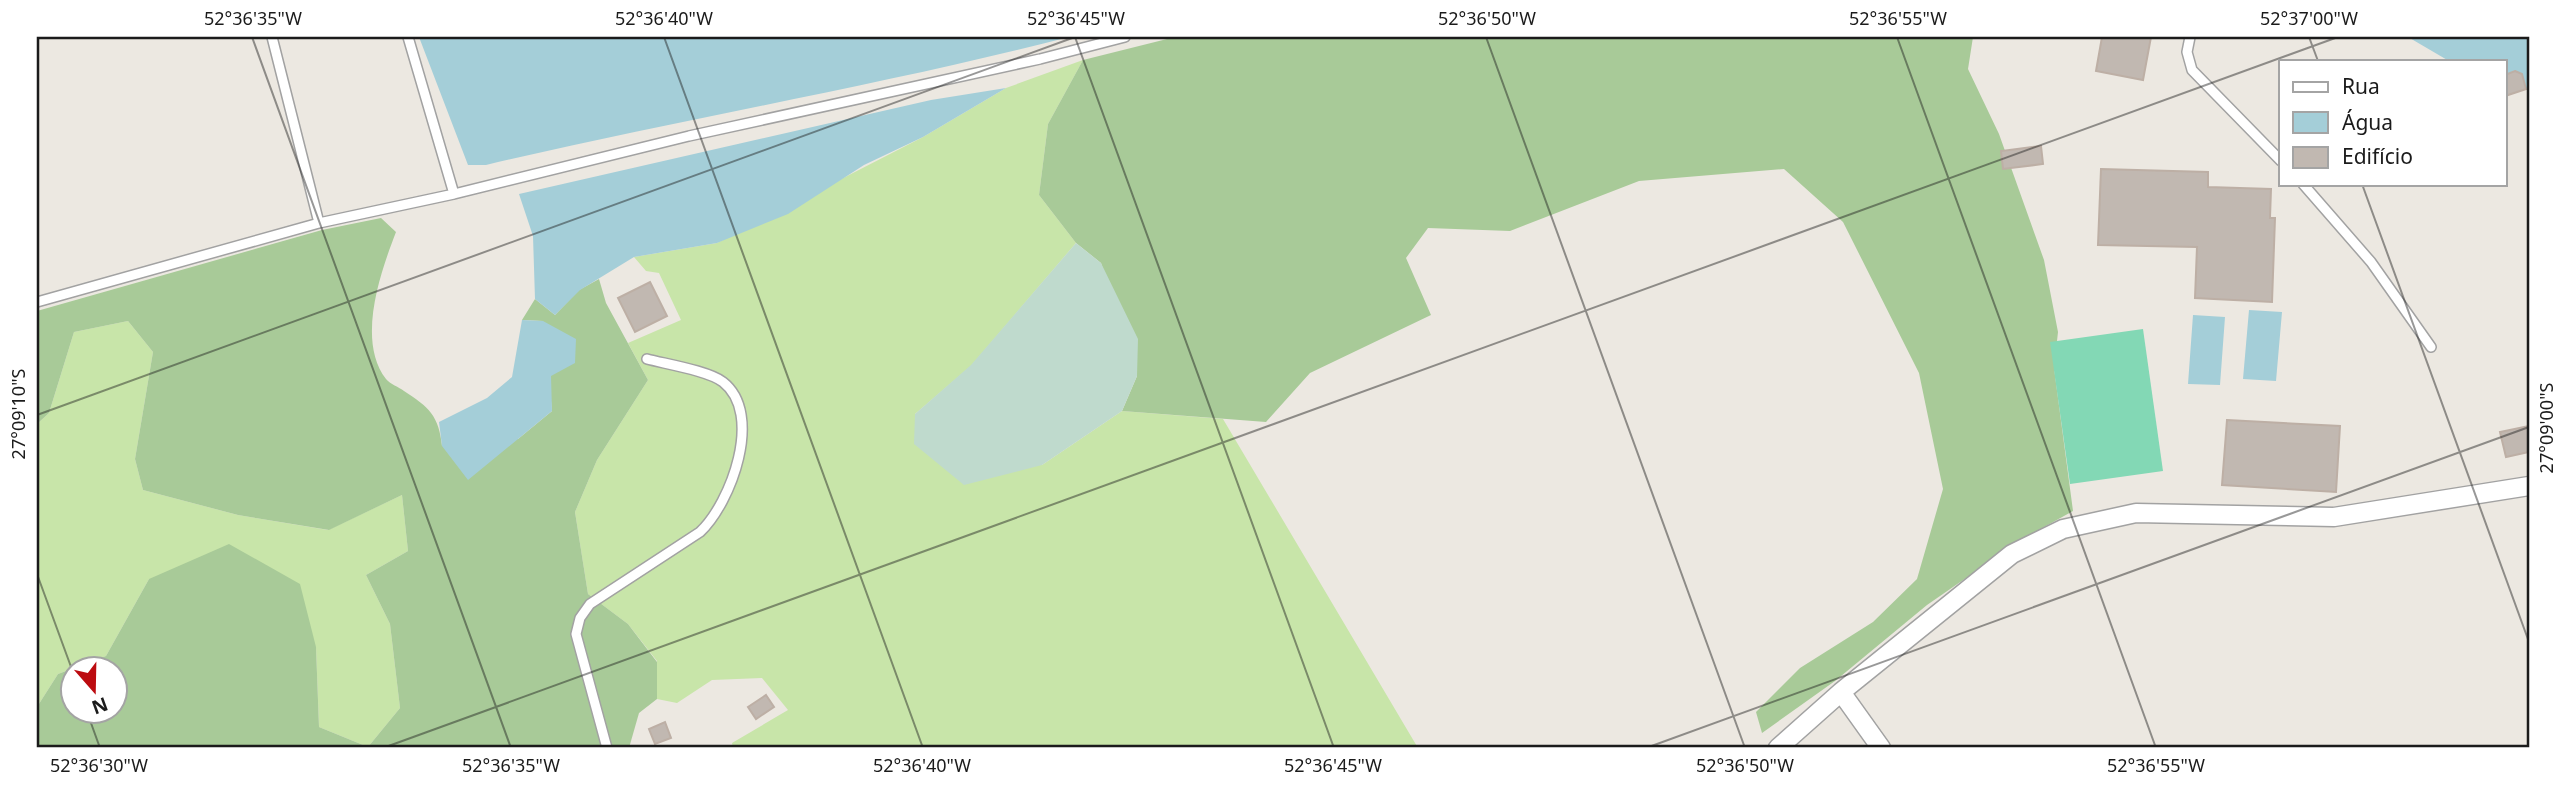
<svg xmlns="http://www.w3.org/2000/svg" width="2566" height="785" font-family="'Noto Sans',sans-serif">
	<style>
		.grass { fill: #c8e5a9 }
		.forest { fill: #a8ca98; fill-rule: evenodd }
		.wetland { fill: #bfdacd }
		.pitch { fill: #83d8b5 }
		.water { fill: #a4ced8 }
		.building { fill: #c1b8b1; stroke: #bdafa5; stroke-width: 2 }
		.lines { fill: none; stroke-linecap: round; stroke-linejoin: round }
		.service-casing { stroke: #a2a2a2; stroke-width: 12 }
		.minor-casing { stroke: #a2a2a2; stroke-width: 21 }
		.service { stroke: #fff; stroke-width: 9 }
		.minor { stroke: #fff; stroke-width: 18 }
		.ticks { fill: none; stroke: #1b1b1b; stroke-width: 2; stroke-opacity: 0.45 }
		.neatline { fill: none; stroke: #1b1b1b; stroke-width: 2.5 }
		.ticks-label { font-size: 18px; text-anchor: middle; fill: #1b1b1b }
	</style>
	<rect width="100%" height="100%" fill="#ece8e1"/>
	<path class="grass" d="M1083,60L1048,124L1039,195L1076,243L971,366L915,414L1042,465L1122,411L1223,419L1418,748H733L732,743L788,710L762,678L712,680L677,703L657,699V661L628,624L588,594L575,512L597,460L648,380L628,343L681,320L659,273L646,271L634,257L717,243L923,137L1006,88Z
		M128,321L153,352L135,459L143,490L238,515L328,530L402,495L408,551L366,575L390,624L400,708L368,747L319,727L316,647L149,579L106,656L58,674L37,707V424L49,413L74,332Z"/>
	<path class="forest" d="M1175,37H1973L1968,69L1999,134L2044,260L2058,332L2054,368L2073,511L2021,540L1927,605L1835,681L1762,733L1756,712L1800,668L1873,622L1917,579L1943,489L1919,373L1843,222L1784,169L1639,181L1510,231L1428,228L1406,258L1431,315L1310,373L1266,422L1122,411L1137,376L1101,263L1076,243L1039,195L1048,124L1083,60Z
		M381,218L396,232C381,271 356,340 386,379C390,384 399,387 404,391C429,407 439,416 442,446L518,439L552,411L543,321L522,320L535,299L555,315L579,290L599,279L606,303L648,380L597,460L575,512L588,594L628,624L657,662V699L639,713L629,748H37V707L58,674L106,656L149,579L229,544L300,584L316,647L319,727L368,747L400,708L390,624L366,575L408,551L402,495L329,530L238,515L143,490L135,459L153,352L128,321L74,332L49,413L37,424V311L322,230ZM74,670H116V712H74Z"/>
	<path class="wetland" d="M1076,243L1101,263L1138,339L1137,376L1122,411L1042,465L964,485L914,444L915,414L971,365Z"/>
	<path class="pitch" d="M2143,329L2163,471L2070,484L2050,342Z"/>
	<path class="water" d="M419,37H1069C876,87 679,119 486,165H468Z
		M2408,37H2529V89L2505,83V61H2449Z
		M1006,88L923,137L864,165L788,214L717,243L634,257L580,290L555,315L535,299L533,236L519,194L931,100Z
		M2249,310L2282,312L2276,381L2243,379Z
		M2193,315L2225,317L2220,385L2188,384Z
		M522,320L543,321L576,339L575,363L551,376L552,411L468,480L442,446L439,422L487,398L512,377Z"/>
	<path class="building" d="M2102,37H2151L2143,80L2096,71Z
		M2515,71L2522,74L2526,89L2505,96V75Z
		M2041,146L2043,164L2003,169L2001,151Z
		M2101,169L2208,172V187L2271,189L2270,218H2275L2272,302L2195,298L2197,247L2098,245Z
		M650,282L667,316L635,332L618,298Z
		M2227,420L2340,426L2336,492L2222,485Z
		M2529,426V452L2506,457L2500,432Z
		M766,695L774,707L756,719L748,707Z
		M665,722L671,738L655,744L649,729Z"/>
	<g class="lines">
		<defs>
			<path id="service" d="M272,37L319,223
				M2190,37L2187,52L2192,70L2281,161
				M2303,184L2371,262L2431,347
				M454,194L689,136L1040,59L1125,37
				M37,302L319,223L454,194L408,37
				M607,748L576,634L580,618L590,604L700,532C731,503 764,414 723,382C709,371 666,364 647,359"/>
			<path id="minor" d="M1841,692L1881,748
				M1778,748L1841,692L2012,554L2063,529L2136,513L2334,517L2529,486"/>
		</defs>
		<use href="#service" class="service-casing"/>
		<use href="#minor" class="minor-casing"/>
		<use href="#service" class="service"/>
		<use href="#minor" class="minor"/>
	</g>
	<path class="ticks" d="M252,37L511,748M664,37L923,748M1075,37L1334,748M1486,37L1745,748M1897,37L2156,748M2309,37L2318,61M2362,184L2529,642M37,415L1075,37M37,574L74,675M87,712L100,748M383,748L2338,37M1646,748L2529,427"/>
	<rect width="2566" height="785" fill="none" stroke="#ffffff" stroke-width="77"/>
	<rect x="2279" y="60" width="228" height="126" fill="#ffffff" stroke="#a4a4a4" stroke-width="2"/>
	<rect x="2293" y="82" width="35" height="10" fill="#ffffff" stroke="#a4a4a4" stroke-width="2"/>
	<text x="2342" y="94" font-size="21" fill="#1b1b1b">Rua</text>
	<rect x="2293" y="112" width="35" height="21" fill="#a4ced8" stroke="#a4a4a4" stroke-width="2"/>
	<text x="2342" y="130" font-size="21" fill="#1b1b1b">Água</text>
	<rect x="2293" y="147" width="35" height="21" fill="#c1b8b1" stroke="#a4a4a4" stroke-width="2"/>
	<text x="2342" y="164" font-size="21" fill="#1b1b1b">Edifício</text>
	<g transform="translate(94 690) rotate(160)"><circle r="33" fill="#ffffff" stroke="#a4a4a4" stroke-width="2"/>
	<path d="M0-5L12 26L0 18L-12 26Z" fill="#bc0b10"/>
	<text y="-10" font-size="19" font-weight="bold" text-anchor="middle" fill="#1b1b1b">N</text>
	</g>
	<rect x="38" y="38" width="2490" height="708" class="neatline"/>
	<g class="ticks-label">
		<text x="253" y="25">52°36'35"W</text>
		<text x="664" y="25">52°36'40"W</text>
		<text x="1076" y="25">52°36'45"W</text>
		<text x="1487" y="25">52°36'50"W</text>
		<text x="1898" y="25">52°36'55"W</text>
		<text x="2309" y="25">52°37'00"W</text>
		<text transform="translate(19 414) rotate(-90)" y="6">27°09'10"S</text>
		<text transform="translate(2547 428) rotate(-90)" y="6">27°09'00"S</text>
		<text x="99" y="772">52°36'30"W</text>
		<text x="511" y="772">52°36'35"W</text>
		<text x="922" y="772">52°36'40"W</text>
		<text x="1333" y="772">52°36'45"W</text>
		<text x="1745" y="772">52°36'50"W</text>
		<text x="2156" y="772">52°36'55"W</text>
	</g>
</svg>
